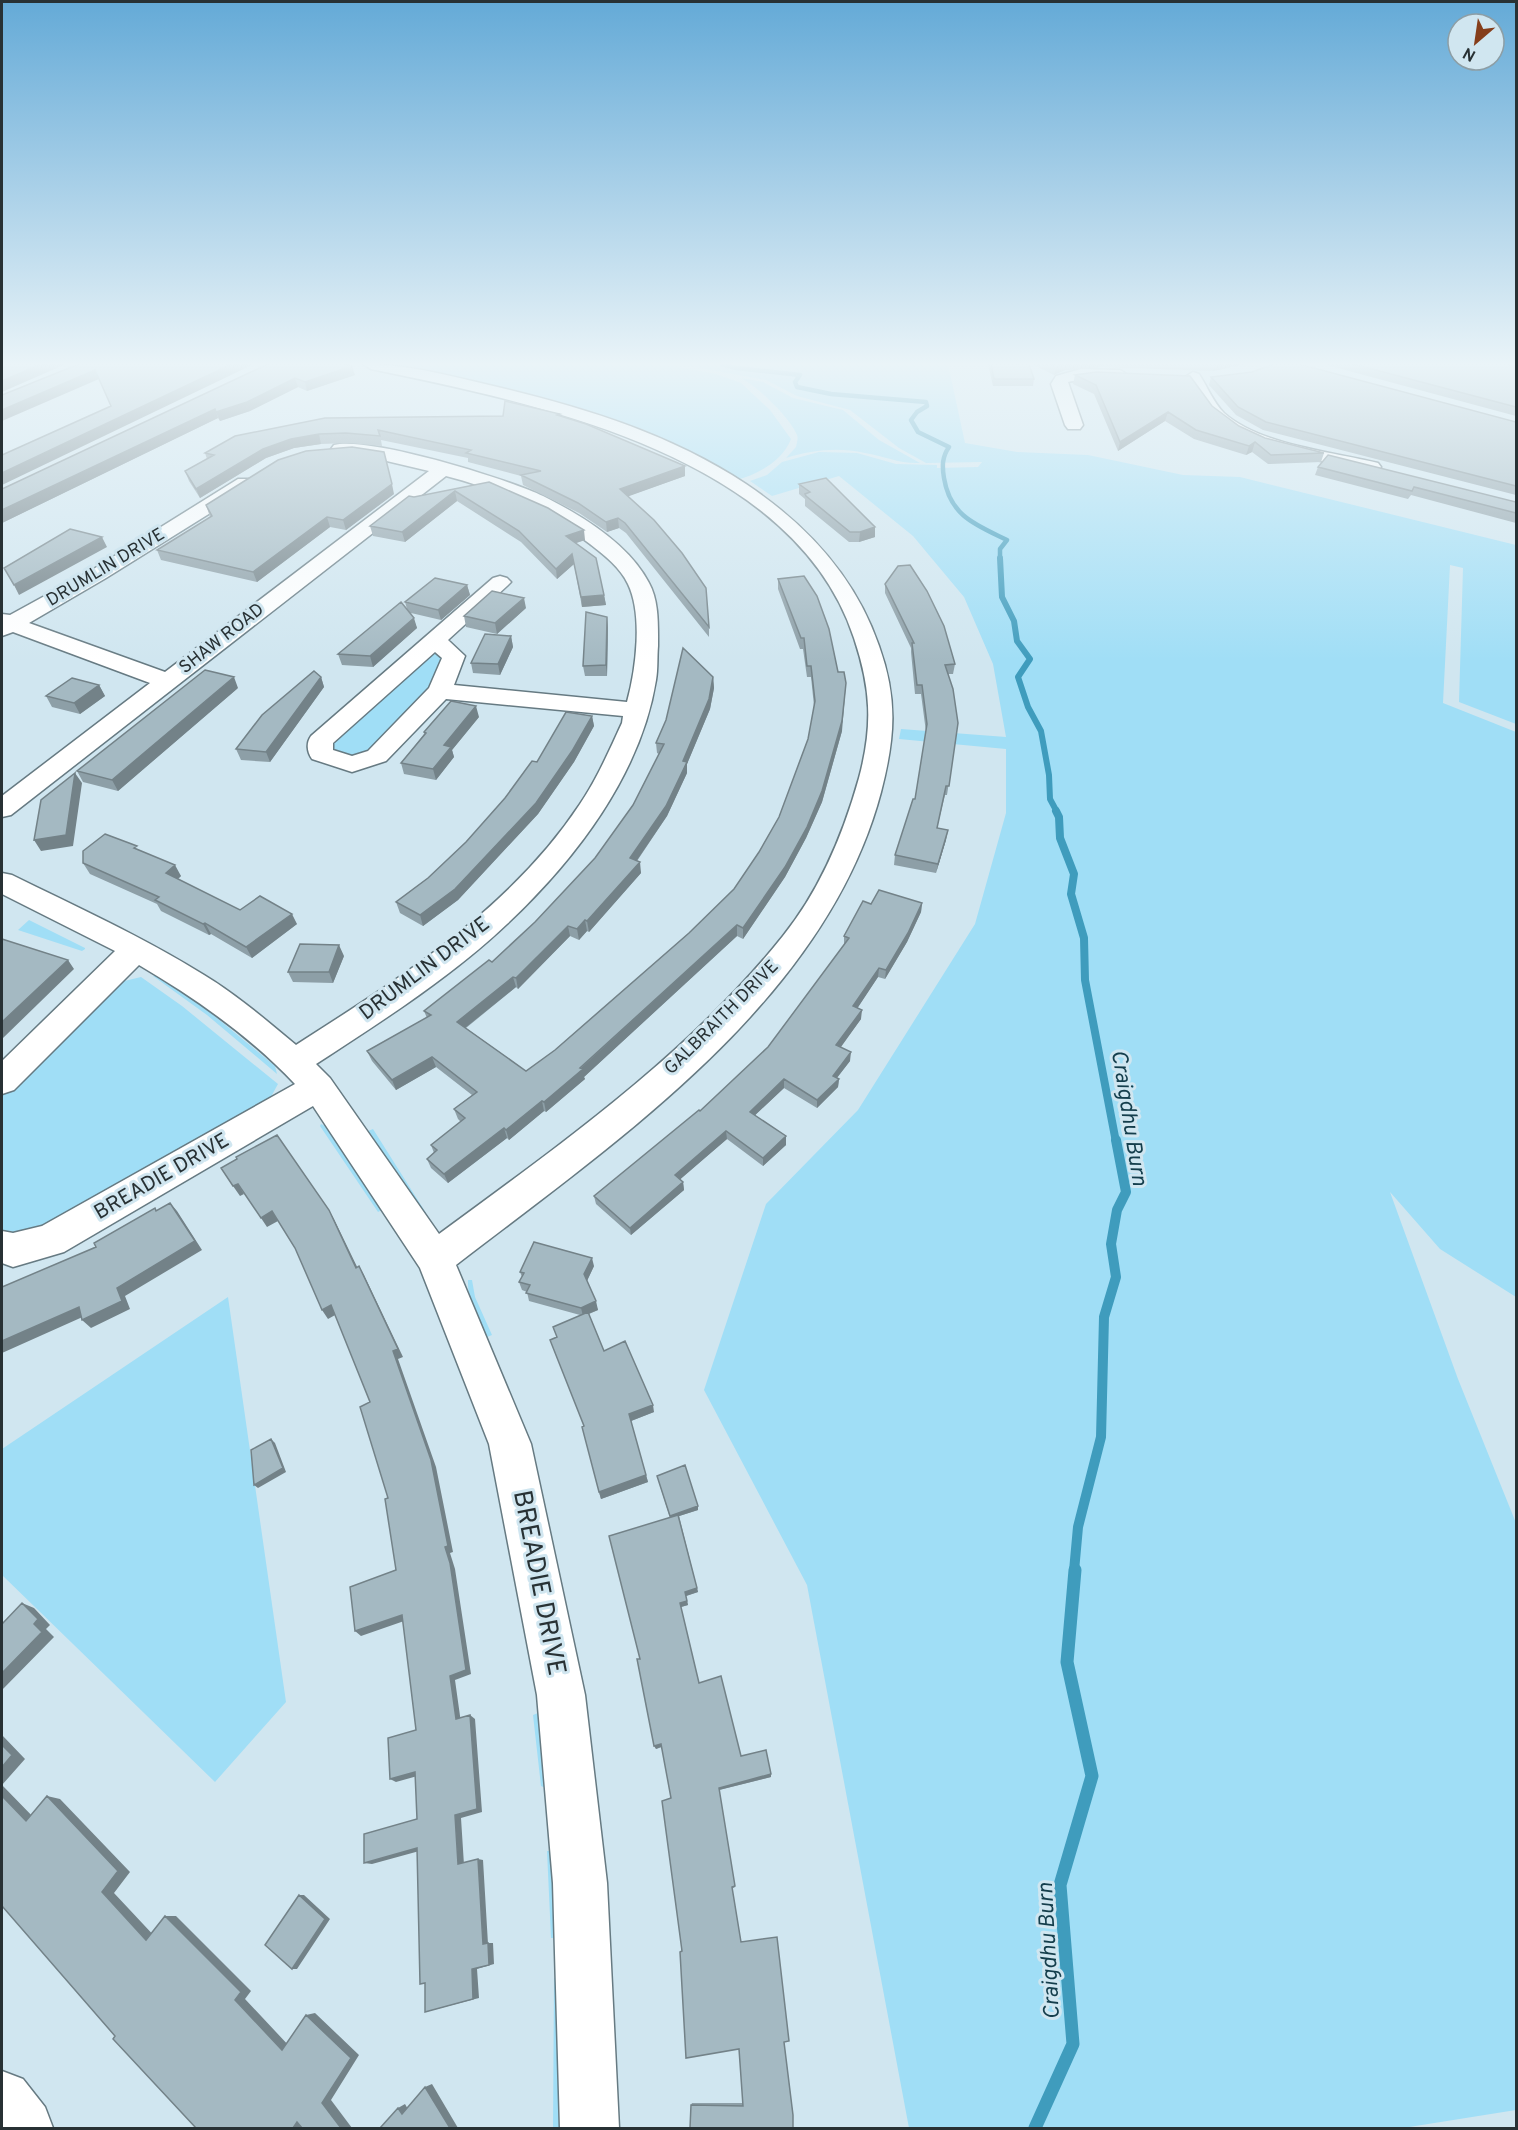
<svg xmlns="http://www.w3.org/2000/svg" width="1518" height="2130" font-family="Overpass,sans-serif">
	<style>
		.green { fill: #a0def6 }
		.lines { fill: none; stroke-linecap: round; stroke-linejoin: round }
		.stream-far4 { stroke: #3f9cbd; stroke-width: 4.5 }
		.stream-far3 { stroke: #3f9cbd; stroke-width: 6 }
		.stream-far2 { stroke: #3f9cbd; stroke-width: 8 }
		.stream-far1 { stroke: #3f9cbd; stroke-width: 10 }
		.stream { stroke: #3f9cbd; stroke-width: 13 }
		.minor-casing { stroke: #667a82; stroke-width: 3 }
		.minor { fill: #fff; fill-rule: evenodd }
		.wall { fill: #8d9fa7 }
		.shaded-wall { fill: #738288 }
		.building { fill: #a4b9c2; stroke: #738288; stroke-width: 1.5 }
		.labels { text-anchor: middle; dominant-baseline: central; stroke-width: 6; stroke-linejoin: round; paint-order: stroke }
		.far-street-label { font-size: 18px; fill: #283134; stroke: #d0e6f0 }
		.street-label { font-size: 21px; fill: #283134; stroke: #d0e6f0 }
		.water-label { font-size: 22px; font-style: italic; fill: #143e4c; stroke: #d0e6f0 }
		.near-street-label { font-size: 26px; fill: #283134; stroke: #d0e6f0 }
	</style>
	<rect width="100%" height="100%" fill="#d0e6f0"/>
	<path class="green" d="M384,364H661L716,374L741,383L770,410L791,439C783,460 758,475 736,480L668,445L449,378Z
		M680,364H948L965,443L1017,452L1088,455L1183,475L1240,477L1516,545V724L1459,702L1463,568L1450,565L1443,703L1516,732V1297L1440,1249L1390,1192L1458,1379L1516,1523V2110L1403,2128H909L807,1585L704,1390L766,1204L858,1110L975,924L1006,813V749L899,739L901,729L1006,737L993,664L964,597L913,536L839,476L772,496L750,481L767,475L782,462L819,452L857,453L896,464L937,465V468L978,467L982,462L926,463L899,448L850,410L797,396L766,380Z
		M741,378L763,382L793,398L843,410L879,440L920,463C900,464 884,456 865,453C838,447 812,450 786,458L796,447C797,442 799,437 796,433C788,416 758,387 741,378Z
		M432,653L444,656L429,688L373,752L339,759L328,745Z
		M29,920L85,948V949L82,951L18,930Z
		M153,976H160L211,1013L275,1066L277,1074L207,1015Z
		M141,977L182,1006L278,1084L267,1104L19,1239L2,1234V1094L112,984Z
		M321,1124L327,1127L382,1210L378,1212L320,1126Z
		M373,1129L426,1213H420L368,1131Z
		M468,1280H472L475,1297L492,1335L487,1337C478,1318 467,1301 468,1280Z
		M228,1297L286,1702L215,1782L2,1575V1449Z
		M538,1713L548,1789L541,1786L533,1715Z
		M547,1851H553L560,1938H551Z
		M563,1976L562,2128H553L554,1978Z"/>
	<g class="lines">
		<path class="stream-far4" d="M722,364L736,368L800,375L795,382L797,387L831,394L926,402L927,406L917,412L911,420L918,432L949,447C942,457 942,466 944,478C950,516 976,525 1007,540L1000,549V559"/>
		<path class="stream-far3" d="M1000,558L1002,597L1014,621L1017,641L1030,659L1018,677L1028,707L1041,731L1049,775L1050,799L1057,812"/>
		<path class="stream-far2" d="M1056,811L1059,817L1060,838L1074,874L1071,894L1084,938L1085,980L1116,1142"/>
		<path class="stream-far1" d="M1074,1571L1078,1527L1101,1437L1104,1317L1116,1277L1111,1244L1117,1210L1126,1192L1116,1140"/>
		<path class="stream" d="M1035,2128L1073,2044L1060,1885L1092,1776L1067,1662L1075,1570"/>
		<defs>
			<path id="minor" d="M363,364C406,364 447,375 489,385C579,406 669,433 746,484C807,525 855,576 879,646C898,699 895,738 881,792C826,1000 618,1140 456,1265L531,1444L585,1695L607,1883L619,2128H560L553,1883L537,1695L489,1444L420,1268L313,1106L64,1252L13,1267L2,1263V1231L13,1233L42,1226L295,1084C250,1036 195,998 139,965L14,1090L2,1094V1061L115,951L2,894V873L12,875C77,907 143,937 204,975C237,995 266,1020 296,1045C400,978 510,910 580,804C597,779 609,751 622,723L623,716L446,699L386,761L352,772L312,759C307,752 306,743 311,736L493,578L500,576L507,578L511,582L507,586L448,640L465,656L454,685L627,702C636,669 643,615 628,584C620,567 604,555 590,544C546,510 500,490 446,476L11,815L2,817V796L150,683L13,632L2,636V614L10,615L92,570L238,479H252L254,483L252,487L106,578L29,623L165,672L429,471L374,458L334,453L331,449L334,445C369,436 508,479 543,496C581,515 629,544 649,583C659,601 658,625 658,646C657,657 658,669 656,680C641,774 576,859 507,924C450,978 382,1021 316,1064L330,1078L439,1234C561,1144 688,1055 783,936C820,890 843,835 859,778C873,726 871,689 854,638C794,455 536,403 371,369ZM435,652L442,658L429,688L368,751L352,756L333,750V743Z
				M1081,369L1120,370L1128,375C1121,383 1083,378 1068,382L1083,425L1080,429H1068L1065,425L1051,384L1056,376Z
				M1193,372L1199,374C1207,386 1213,402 1224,413C1260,445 1332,452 1378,463L1381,467L1378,471L1372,472C1327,461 1248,451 1213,420C1200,409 1194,391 1185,377Z
				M2,2071L23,2079L45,2107L53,2128H2Z"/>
		</defs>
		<use href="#minor" class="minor-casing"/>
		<use href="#minor" class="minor"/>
	</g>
	<path class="wall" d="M268,364L355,375L307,391L298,387L250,411L220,421L218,418L2,523L3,524L2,525V489Z
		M988,364H1029L1034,379L1033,386H993Z
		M1032,364H1245L1213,371L1101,367L1065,370L1054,375Z
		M1323,364H1507L1516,367V416Z
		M1252,372L1516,422V495L1263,430L1236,415L1209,385L1211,377Z
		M1075,375L1212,406L1239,426L1265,438L1324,453L1321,462L1268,464L1252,452L1246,455L1194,439L1165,421L1118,451L1094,394L1073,384Z
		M560,414V417L685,476L628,496L709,627V637L626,533L619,528L607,532L579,513L523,485L521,476L468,462V458L381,440L382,446L349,443L321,444L294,448L266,458L200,498L189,481L185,471L207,459L205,453L235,436L503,416Z
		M1318,467L1516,502V523L1411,495L1408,499L1315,475Z
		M489,482L585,540L576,543L604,595L606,605L582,607L574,564L557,579L521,542L457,501L405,542L373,536L370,526L414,497Z
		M799,484L875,537L859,542H849L805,506V499L799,494Z
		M394,494L346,530L330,527L257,582L161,560L157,550L210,517L206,505Z
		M804,576L842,731L822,802L806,838L785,877L743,939L737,936L584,1077L585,1079L546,1112L544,1111L509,1140L507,1138L448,1183L431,1168L427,1159L434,1153L431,1145L461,1122L458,1119L454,1109L472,1095L436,1067L396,1090L372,1061L367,1051L427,1018L424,1011L492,962L535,922L595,858L633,805L659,754L657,753L656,743L713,677L714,688L710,709L687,764V773L667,816L637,861L641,873L589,932L587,931L579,940L570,936L518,989L516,987L466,1028L526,1071L555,1050L689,933L734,889L759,852L779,817L808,739L814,706L811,677H807L803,649H800L778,589V579Z
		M885,584L955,664L953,674H948L958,723L947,795H945L937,828L946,840L936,873L894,865L895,855L915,799L926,732L921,694H915L911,652V648L885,593Z
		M467,585L470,595L441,620L411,613L417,628L373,667L342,665L338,654L407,609L405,602Z
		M526,608L497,634L466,627L464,616Z
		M607,617L608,627L607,676H585L583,666Z
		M511,636L513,647L500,675L473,673L471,663Z
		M321,677L324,687L270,762L241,760L236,749Z
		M99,685L105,696L80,714L52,707L46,696Z
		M238,688L118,791L83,782L77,771Z
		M592,716L594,726L574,762L538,814L458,900L423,926L400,913L396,902L428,878L466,842L537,762Z
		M479,717L452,750L454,757L436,780L404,774L401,763L424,734V732Z
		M139,850L181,876L178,879L240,910L297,924L252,958L211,934L209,935L161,911L157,904L90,874L83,863Z
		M922,903L921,912L907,942L885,979L878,977L857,1008L861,1019L840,1047L850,1061L837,1078L839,1079L838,1087L817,1108L784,1088L755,1115L786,1145L763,1166L727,1139L680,1179L683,1182L684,1190L631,1235L596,1204L594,1196L700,1111L768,1047L844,945V936L871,904Z
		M344,956L333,983L293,982L288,972Z
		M594,1266L587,1281L598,1310L589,1314L604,1351L654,1412L631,1421L648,1482L601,1499L599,1492L584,1426L556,1337L580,1315L529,1301L527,1292L522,1290L519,1282L522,1277L520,1272Z
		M657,1476L698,1506V1510L679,1516L698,1592L686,1596L688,1605L681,1607L699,1683L741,1756L771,1774V1777L719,1790L735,1887L732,1888L741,1942L784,2042L793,2115L691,2105L692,2103H743L739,2049L682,1951L671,1798L662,1747L656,1749L640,1659L670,1518Z"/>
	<path class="shaded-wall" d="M41,364H66L2,392V381Z
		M232,364H254L2,485V473Z
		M1063,364H1102L1101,367L1065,370L1054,375L1056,367Z
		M1215,364H1245L1213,371Z
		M352,366L355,375L307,391L305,382Z
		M95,370L99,379L2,421V410Z
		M295,378L298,387L250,411L220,421L216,412Z
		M215,409L218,418L2,523L3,524L2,525V510Z
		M1168,412L1165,421L1118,451L1120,442Z
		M319,434L321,444L294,448L266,458L200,498L196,489L263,449L291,439Z
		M1255,442L1252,452L1246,455L1249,446Z
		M685,466V476L621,499L620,489Z
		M392,484L394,494L346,530L343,520Z
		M455,491L457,501L405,542L402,532Z
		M327,517L330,527L257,582L253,572Z
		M618,518L619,528L607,532L606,522Z
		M875,527V537L859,542L860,532Z
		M584,530L585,540L567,546L566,536Z
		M102,537L107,547L19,595L14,585Z
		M572,554L574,564L557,579L556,569Z
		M467,585L470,595L441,620L438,610Z
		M604,595L606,605L582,607L581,597Z
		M524,598L526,608L497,634L495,623Z
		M607,617L608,627L607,676L606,665Z
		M414,618L417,628L373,667L370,656Z
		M511,636L513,647L500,675L498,664Z
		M234,677L238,688L118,791L112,780Z
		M321,677L324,687L270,762L266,752Z
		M713,677L714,688L710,709L687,764V773L667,816L631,869L630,858L683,761Z
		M846,683L842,731L822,802L806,838L785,877L743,939V928Z
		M99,685L105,696L80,714L74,703Z
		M476,706L479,717L452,750L454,757L436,780L433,769L444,745Z
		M592,716L594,726L574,762L538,814L458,900L423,926L420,915Z
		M75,773L82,783L73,846L41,851L34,840Z
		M948,830L946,840L936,873L938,864Z
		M640,862L641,873L589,932L587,921Z
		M175,865L181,876L172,884L166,873Z
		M922,903L921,912L907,942L885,979L886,970Z
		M292,914L297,924L252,958L246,947Z
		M585,920L587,931L579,940L577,929Z
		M205,923L211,934L209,935L203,924Z
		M737,925V936L584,1077L585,1079L546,1112L544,1102Z
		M568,926L570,936L518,989L516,978Z
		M339,945L344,956L333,983L329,972Z
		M68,960L74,969L2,1039V1022Z
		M879,968L878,977L853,1015V1006Z
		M513,977L516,987L460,1032L457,1022Z
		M862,1010L861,1019L836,1054V1045Z
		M851,1052L850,1061L832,1084L833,1076Z
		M432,1057L436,1067L396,1090L392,1080Z
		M784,1079V1088L750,1120V1112Z
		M839,1079L838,1087L817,1108V1100Z
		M542,1101L544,1111L509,1140L506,1130Z
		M504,1128L507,1138L448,1183L444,1174Z
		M726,1131L727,1139L676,1183L675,1175Z
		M786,1136V1145L763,1166V1158Z
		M683,1182L684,1190L631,1235L630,1228Z
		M238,1184L244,1194L240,1196L233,1186Z
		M170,1203L177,1211L202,1250L125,1296L130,1309L91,1328L82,1320L117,1288Z
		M329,1210L334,1219L362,1277L356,1268Z
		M272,1211L278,1221L267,1227L261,1218Z
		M592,1258L594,1266L586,1283L584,1274Z
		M359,1266L364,1275L403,1357L398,1359L436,1467L453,1552L450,1553L455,1569L471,1674L455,1680L461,1723L456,1719Z
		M596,1301L598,1310L583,1316L581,1308Z
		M331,1305L337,1314L328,1319L322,1310Z
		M79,1307L87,1315L2,1353V1341Z
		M653,1405L654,1412L631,1421L629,1414Z
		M271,1439L275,1443L286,1472L258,1488L254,1485Z
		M646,1475L648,1482L601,1499L599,1492Z
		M698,1506V1510L670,1519V1516Z
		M697,1588L698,1592L686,1596L685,1592Z
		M687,1601L688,1605L681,1607L680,1603Z
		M22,1603L34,1608L50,1625L46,1629L54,1637L2,1690V1673L34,1624Z
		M402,1615L407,1620L361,1636L355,1631Z
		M470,1715L475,1719L482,1812L461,1818L464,1865L458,1864L455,1815Z
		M2,1735L25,1759L2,1785L39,1823L26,1821L2,1796Z
		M661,1744L663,1746L656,1749L654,1746Z
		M415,1772L421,1775L396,1782L390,1779Z
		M771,1774V1777L719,1790L735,1887L732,1888L719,1788Z
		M47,1796L60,1799L130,1872L114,1893L158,1940H146L102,1892Z
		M417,1848L423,1850L372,1864L364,1863Z
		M478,1859L483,1860L488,1944H483Z
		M299,1895H304L330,1919L297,1969H292Z
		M165,1916H176L251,1991L245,1999L291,2048L282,2050L235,2000Z
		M488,1943H493L494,1964L477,1969L479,1998L425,2012L472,1969Z
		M315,2013L359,2055L331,2100L352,2128H341L322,2103L306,2015Z
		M432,2084L458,2128H450L425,2087Z
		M405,2104L409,2111L402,2114L398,2108Z
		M306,2118L300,2128H293L297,2122Z"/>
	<path class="building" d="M2,364H41L2,381Z
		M79,364H232L2,473V455L111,406L95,370L2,410V395Z
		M268,364H344L352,366L305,382L295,378L247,402L216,412L215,409L2,510V489Z
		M991,364H1029L1034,379H994Z
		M1049,364H1063L1056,367Z
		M1274,364H1299L1516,422V486L1266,422L1238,407L1211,377L1252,372Z
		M1353,364H1507L1516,367V407Z
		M1096,372L1190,376L1212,406L1239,426L1265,438L1324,453L1271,455L1255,442L1249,446L1196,430L1168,412L1120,442L1096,385L1075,375Z
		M505,401L560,414L557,415L586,424L685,466L620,489L654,520L682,553L706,588L709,627L625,523L618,518L606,522L578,503L521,475L541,471L466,453L471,450L378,430L380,436L346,433L319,434L291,439L263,449L196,489L185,471L214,455L205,453L235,436L325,418L503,416Z
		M352,447L384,452L392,484L343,520L327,517L253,572L157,550L212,516L206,505L278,460L306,451Z
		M1328,455L1516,502V513L1414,487L1412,491L1318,467Z
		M826,478L875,527L860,532H850L806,496L805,494L810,492L799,484Z
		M489,482L548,508L584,530L566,536L596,558L604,595L581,597L572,554L556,569L519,531L455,491L402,532L370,526L409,496L414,497Z
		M70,529L102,537L14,585L4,568Z
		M910,565L927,591L944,626L955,664L945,665L953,689L958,723L949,786H946L937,828L948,830L938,864L895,855L913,799H915L927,724L922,685H917L912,643H914L885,584L898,566Z
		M804,576L817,596L829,629L838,672H844L846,683L842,721L822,791L807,827L785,867L743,928L737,925L580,1068L583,1069L544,1102L542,1101L506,1130L504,1128L444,1174L427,1159L437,1150L431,1145L465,1118L454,1109L477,1092L432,1057L392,1080L367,1051L431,1015L424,1011L489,960L492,962L535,922L595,858L633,805L664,744L656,743L666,720L683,648L713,677L709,699L683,761L687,762L666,806L630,858L640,862L587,921L585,920L577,929L568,926L516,978L513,977L457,1022L526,1071L555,1050L689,933L734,889L759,852L779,817L808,739L815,701L811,666H807L804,638H801L778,579Z
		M435,578L467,585L438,610L405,602Z
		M492,591L524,598L495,623L464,616Z
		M401,602L414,618L370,656L338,654Z
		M586,612L607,617L606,665L583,666Z
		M485,634L511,636L498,664L471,663Z
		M205,670L234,677L112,780L77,771Z
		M314,671L321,677L266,752L236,749L262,715Z
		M72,678L99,685L74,703L46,696Z
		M451,701L476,706L444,745L451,747L433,769L401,763L426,733L424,732Z
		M566,712L592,716L572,751L536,803L455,889L420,915L396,902L428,878L466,842L505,798L532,761L537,762Z
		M75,773L66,835L34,840L41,800Z
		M105,834L137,846L134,848L175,865L166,873L240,910L260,896L292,914L246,947L205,923L203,924L155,900L159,897L83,863V851Z
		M879,890L922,903L908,933L886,970L879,968L853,1006L862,1010L836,1045L851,1052L833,1076L839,1079L817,1100L784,1079L750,1112L786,1136L763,1158L726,1131L675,1175L683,1182L630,1228L594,1196L699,1110L700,1111L768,1047L849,938L844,936L863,901L871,904Z
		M2,939L68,960L2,1022Z
		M300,944L339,945L329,972H288Z
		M277,1135L329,1210L356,1268L359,1266L398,1349L393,1351L431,1460L448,1546L445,1547L450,1563L466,1670L450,1676L456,1719L470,1715L477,1809L455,1815L458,1864L478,1859L483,1944L488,1943L489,1965L472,1969L473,1999L425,2012V1983L420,1984L417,1848L364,1863V1834L417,1819L415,1772L390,1779L388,1738L416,1730L402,1615L355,1631L350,1587L396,1570L385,1499L388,1498L360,1407L370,1402L331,1305L322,1310L295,1248L272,1211L261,1218L238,1184L233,1186L221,1168L237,1159L236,1157Z
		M170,1203L195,1241L117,1288L122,1301L82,1320L79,1307L2,1341V1287L96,1247L94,1243L155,1208L156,1211Z
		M534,1242L592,1258L584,1274L596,1301L581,1308L526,1293L530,1285L519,1282L524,1273L520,1272Z
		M588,1312L604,1351L625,1341L653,1405L629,1414L646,1475L599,1492L582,1427L584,1426L550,1340L557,1337L553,1327Z
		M271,1439L283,1468L254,1485L251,1450Z
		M685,1465L698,1506L670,1516L657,1476Z
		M678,1515L697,1588L685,1592L687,1601L680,1603L699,1683L721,1676L741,1756L766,1750L771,1774L719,1788L735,1886L732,1887L741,1942L777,1937L789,2041L784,2042L793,2115V2128H690L691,2105L743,2106L739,2049L686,2058L680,1952L682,1951L662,1801L671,1798L661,1744L654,1746L637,1659H640L609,1536Z
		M22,1603L38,1619L34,1624L42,1632L2,1673V1624Z
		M2,1745L12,1755L2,1767Z
		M2,1796L26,1821L47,1796L118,1871L102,1892L146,1940L165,1916L241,1992L235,2000L282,2050L306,2015L351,2058L322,2103L341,2128H302L297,2122L293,2128H196L113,2039L115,2036L2,1906Z
		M299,1895L325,1919L292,1969L265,1945Z
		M425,2087L450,2128H380L398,2108L402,2114Z"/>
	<linearGradient id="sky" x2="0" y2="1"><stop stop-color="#64aad7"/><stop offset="0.55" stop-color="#eaf4f8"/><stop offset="1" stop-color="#eaf4f8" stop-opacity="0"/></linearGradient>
	<rect width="1518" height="662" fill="url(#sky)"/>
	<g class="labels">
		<g class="far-street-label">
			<text transform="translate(106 568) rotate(-31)">DRUMLIN DRIVE</text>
			<text transform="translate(222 639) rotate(-38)">SHAW ROAD</text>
			<text transform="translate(722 1018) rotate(-45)">GALBRAITH DRIVE</text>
		</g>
		<g class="street-label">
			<text transform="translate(425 969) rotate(-37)">DRUMLIN DRIVE</text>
			<text transform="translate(162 1177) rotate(-30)">BREADIE DRIVE</text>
		</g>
		<g class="water-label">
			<text transform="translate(1128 1118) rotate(81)">Craigdhu Burn</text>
			<text transform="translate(1050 1951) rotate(-93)">Craigdhu Burn</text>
		</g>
		<g class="near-street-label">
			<text transform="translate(538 1583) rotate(79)">BREADIE DRIVE</text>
		</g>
	</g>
	<rect width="1518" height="2130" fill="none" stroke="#283134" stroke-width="6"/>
	<g transform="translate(1476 42) rotate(209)"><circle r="28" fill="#d0e6f0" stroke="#8d9ea5" stroke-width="1.5"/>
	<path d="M0-4.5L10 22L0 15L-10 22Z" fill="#853e1b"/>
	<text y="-9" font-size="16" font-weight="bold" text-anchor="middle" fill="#283134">N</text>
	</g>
</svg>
